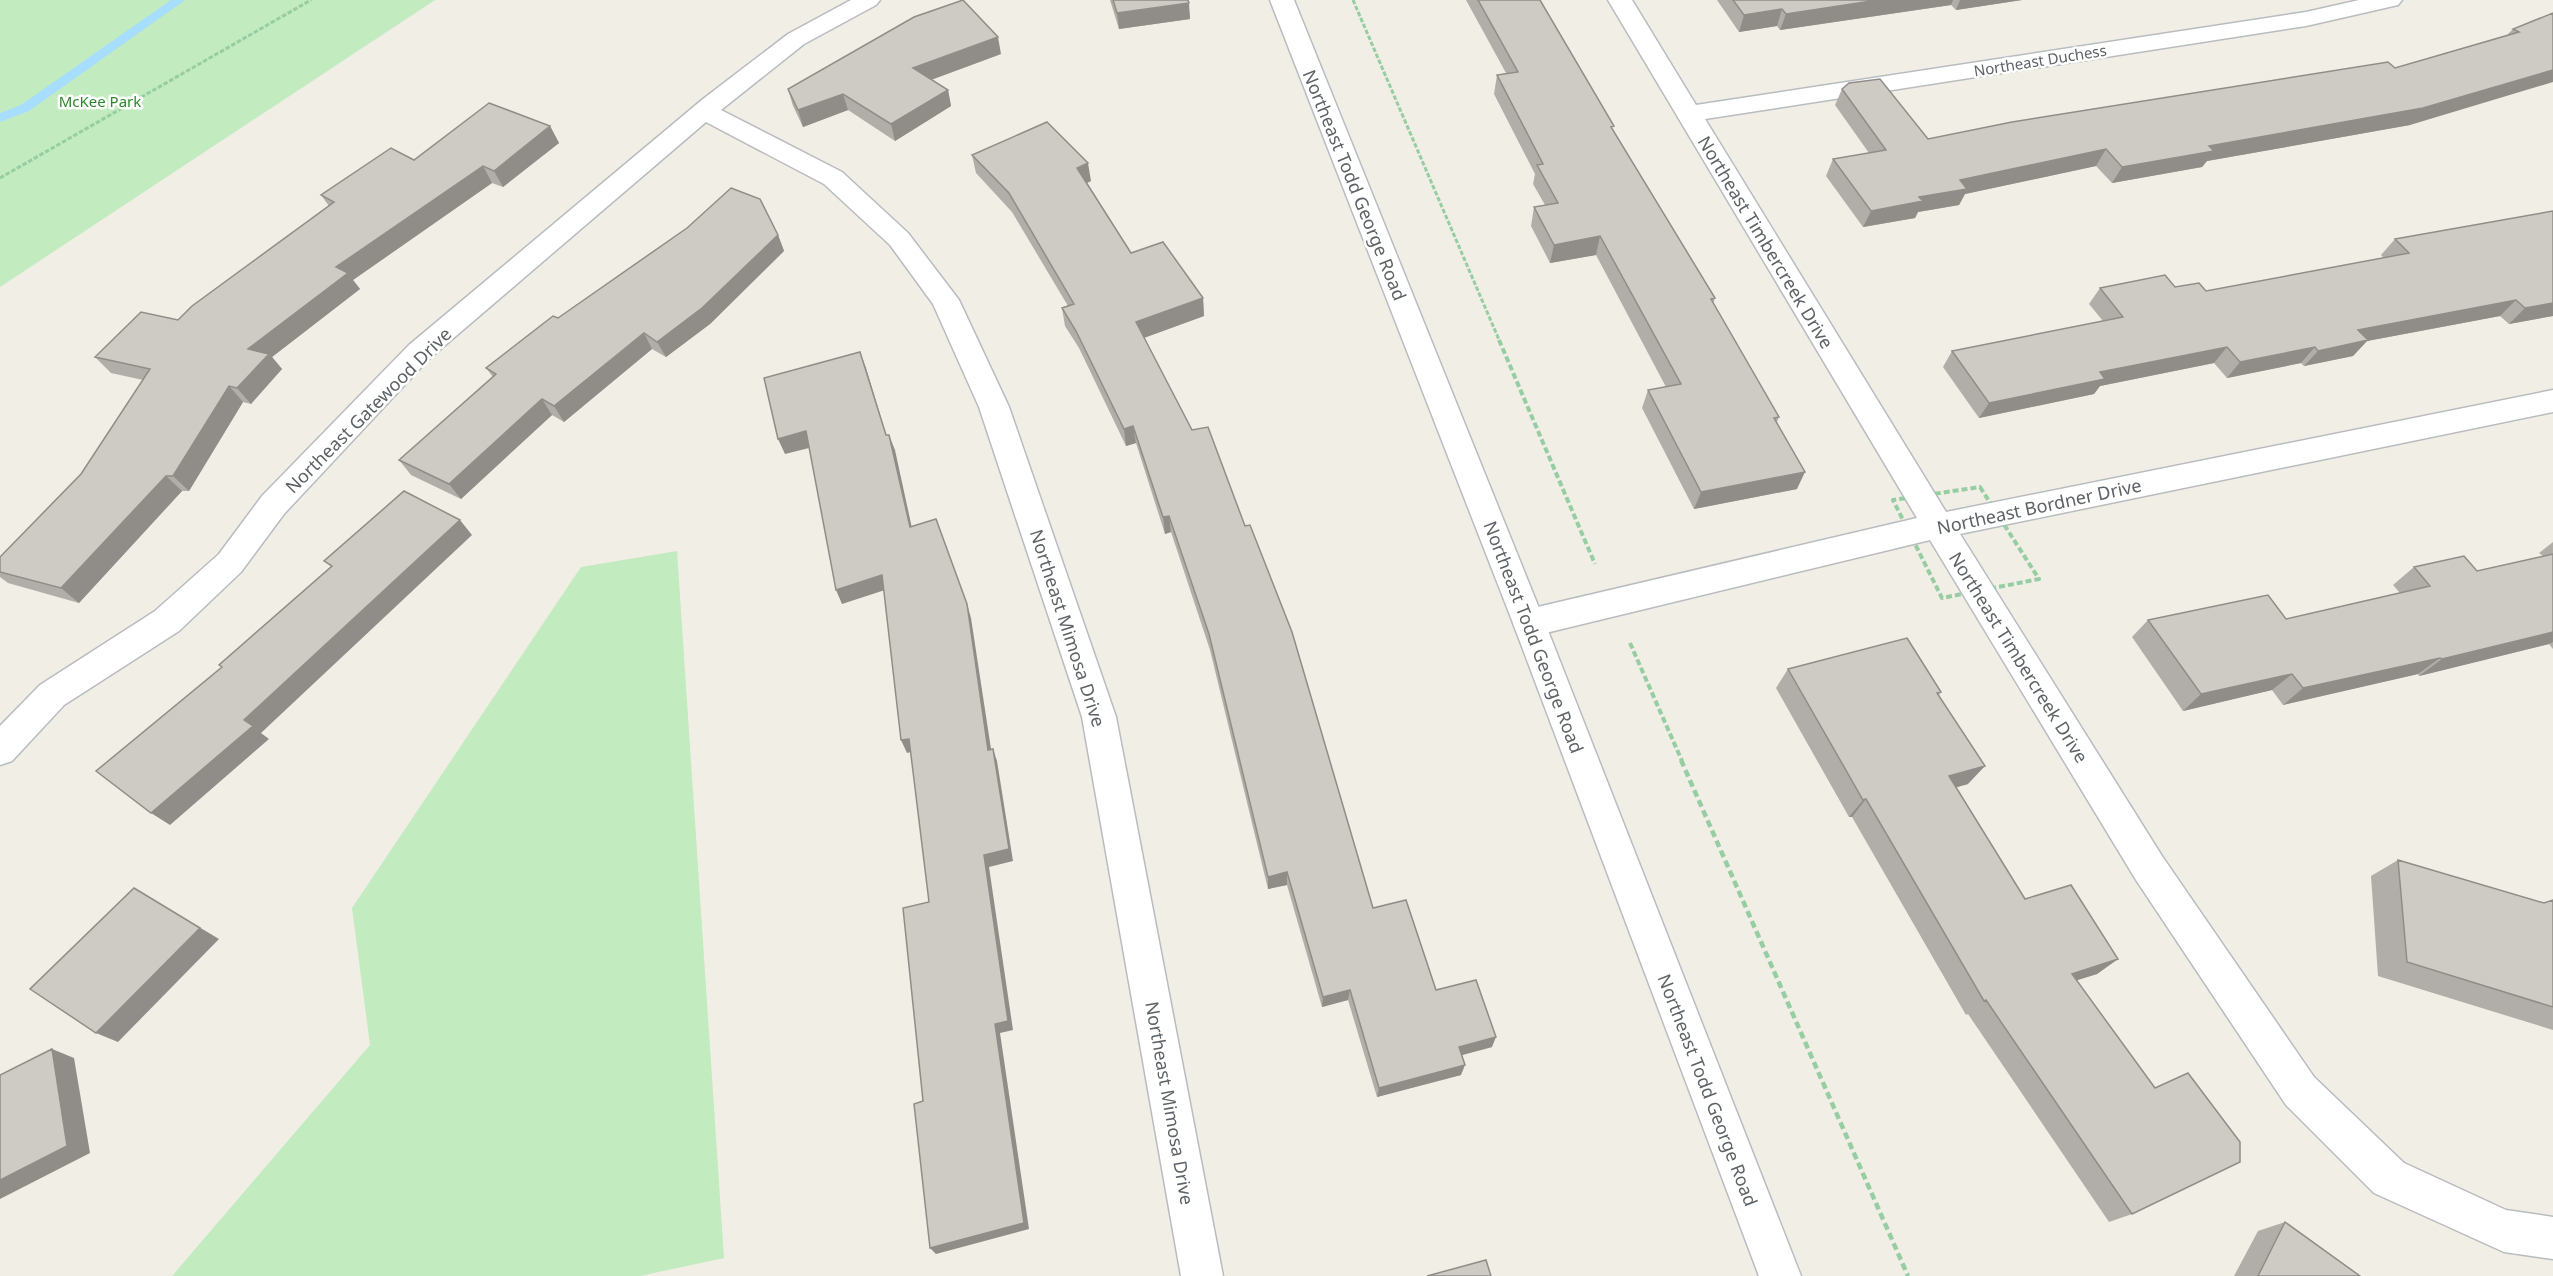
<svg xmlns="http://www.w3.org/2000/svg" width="2553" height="1276" font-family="'Noto Sans',sans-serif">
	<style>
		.green { fill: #c2ebbf }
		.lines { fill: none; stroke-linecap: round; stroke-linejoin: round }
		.stream { fill: #a7ddff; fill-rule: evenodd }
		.street-casing { stroke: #b8bcc0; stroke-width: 3 }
		.secondary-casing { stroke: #b9bdc2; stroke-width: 3 }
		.path-far2 { stroke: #97cda3; stroke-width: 3; stroke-dasharray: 4.5 2; stroke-linecap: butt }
		.path-far1 { stroke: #97cda3; stroke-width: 4; stroke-dasharray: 6 3; stroke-linecap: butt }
		.path { stroke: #97cda3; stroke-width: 4.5; stroke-dasharray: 7 4; stroke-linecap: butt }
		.street { fill: #fff; fill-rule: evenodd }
		.secondary { fill: #fff; fill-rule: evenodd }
		.wall { fill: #b1aea9 }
		.shaded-wall { fill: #908d89 }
		.building { fill: #cecac4; stroke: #908d89; stroke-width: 1.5 }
		.labels { text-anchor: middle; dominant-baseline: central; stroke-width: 5; stroke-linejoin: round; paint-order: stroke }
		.far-street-label { font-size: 15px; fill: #5d6267; stroke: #fff }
		.far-park-label { font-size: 15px; fill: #2d872c; stroke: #fff }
		.street-label { font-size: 18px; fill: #5d6267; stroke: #fff }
	</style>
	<rect width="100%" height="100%" fill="#f1eee5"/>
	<path class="green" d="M0,0H435L0,287Z
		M677,551L724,1258L640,1276H172L370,1045L352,908L581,567Z"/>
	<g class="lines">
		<path class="stream" d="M171,0H185L29,111L0,122V113L21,105Z"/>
		<defs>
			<path id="street" d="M851,0H880L876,5L804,44L721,110L842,172L908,233L959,300L1009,407L1116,717L1223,1276H1181L1082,717L979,407L933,304L890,245L824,184L706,122L429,359L284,514L241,572L179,631L64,705L12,761L0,765V726L40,685L155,611L219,554L262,496L409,345L703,99L788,34Z
				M1608,0H1632L1696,105L2306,12L2359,0H2402L2398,5L2306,26L1705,119L1946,512L2553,390V412L1960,534L2162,856L2314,1077L2404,1163L2506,1210L2553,1217V1259L2504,1252L2374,1193L2286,1105L2136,880L1930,540L1529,637L1517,633L1513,623L1517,613L1529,609L1917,518Z"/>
			<path id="secondary" d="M1270,0H1294L1545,623L1801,1276H1759L1513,623Z"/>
		</defs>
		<use href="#street" class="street-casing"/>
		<use href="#secondary" class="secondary-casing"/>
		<path class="path-far2" d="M1353,0L1500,342
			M0,178L311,0"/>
		<path class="path-far1" d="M1499,340L1595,564
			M1980,487L2039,579L1942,598L1893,500Z
			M1630,643L1682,761"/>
		<path class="path" d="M1681,760L1908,1276"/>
		<use href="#street" class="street"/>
		<use href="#secondary" class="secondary"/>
	</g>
	<path class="wall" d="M1110,0H1188L1190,19L1119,29Z
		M1466,0H1540L1613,131L1715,298L1713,304L1779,417L1777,422L1797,489L1694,509L1642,408L1648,390L1666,387L1596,255L1550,263L1531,226L1534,207L1545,205L1533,184L1535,174L1494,94L1497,75L1506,73Z
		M1717,0H2022L1956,10L1951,5L1780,30L1777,26L1739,32Z
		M2553,13L2410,125L2207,161L2202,167L2112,183L2096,166L1965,194L1959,205L1918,212L1915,218L1863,227L1826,176L1833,159L1869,153L1835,105L1842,89L1928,139L2395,68L2507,35L2513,29Z
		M1001,54L931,80L948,90L951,106L895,141L848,110L803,127L793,106L788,89Z
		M550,126L559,143L503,187L492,183L353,280L360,289L272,357L282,369L251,404L243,402L189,491H182L79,603L8,583L0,577V557L81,474L143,380L111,373L95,357L178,320L329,206L321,195L414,160Z
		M972,155L1091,181L1087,183L1131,253L1203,298L1204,316L1144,338L1373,908L1436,990L1492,1047L1461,1055V1075L1377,1097L1348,1000L1322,1007L1287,885L1268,889L1210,650L1171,532L1165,534L1136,443L1126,446L1079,348L1065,326L1062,308L1068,306L1012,212L976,173Z
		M778,235L784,251L710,324L666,357L652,349L564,422L552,415L461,499L411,475L399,460L493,377L486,368L558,318Z
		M2395,239L2553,316L2509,324L2500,316L2367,341L2353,356L2304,366L2301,363L2227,378L2214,363L2100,386L2094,394L1979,418L1943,367L1952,351L2103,321L2089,304L2100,288L2175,287L2206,291L2384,258L2381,255Z
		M2553,542V649L2549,644L2419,676L2418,674L2283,705L2272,690L2183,711L2132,637L2148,620L2286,619L2400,593L2393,585L2414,567L2477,571L2543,556L2539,553Z
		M1788,669L1941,692L1939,695L1968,784L1956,787L2025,899L2118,959L2097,974L2077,980L2132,1214L2109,1222L1968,1014L1966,1015L1852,817H1849L1776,688Z
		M2398,860L2544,903L2553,900V1030L2378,976L2371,876Z
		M2285,1222L2360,1276H2234L2258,1231Z"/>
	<path class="shaded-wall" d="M1878,0H1953L1951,5L1780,30L1786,14Z
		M1960,0H2022L1956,10Z
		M1189,3L1190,19L1119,29L1117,13Z
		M1782,9L1777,26L1739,32L1744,15Z
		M998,37L1001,54L917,85L913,68Z
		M2553,70V82L2410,125L2207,161L2202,167L2112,183L2122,167L2209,146Z
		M948,90L951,106L895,141L891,124Z
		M843,94L848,110L803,127L798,110Z
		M550,126L559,143L503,187L494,171Z
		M2106,149L2096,166L1965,194L1959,205L1918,212L1915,218L1863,227L1871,211L1919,197L1960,180Z
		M1088,163L1091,181L1080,186L1077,168Z
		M483,166L492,183L353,280L360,289L272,357L282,369L251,404L237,388L248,349L336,267Z
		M778,235L784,251L710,324L666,357L657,342Z
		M1600,236L1596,255L1550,263L1554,245Z
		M1203,298L1204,316L1138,340L1136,322Z
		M2516,300L2500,316L2367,341L2353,356L2304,366L2318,351L2358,330Z
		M2553,303V316L2509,324L2525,308Z
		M644,333L652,349L564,422L554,406Z
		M2227,347L2214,363L2100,386L2094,394L1979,418L1989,403L2100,372Z
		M2315,347L2301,363L2227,378L2240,362Z
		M860,352L866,368L891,451L886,435Z
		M229,386L243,402L189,491L173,476Z
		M542,399L552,415L461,499L449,484Z
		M1133,426L1136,443L1126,446L1124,429Z
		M806,431L813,447L785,454L778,439Z
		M889,435L895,450L915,542L910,527Z
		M1805,472L1797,489L1694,509L1701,492Z
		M166,476L182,491L79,603L61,588Z
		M1169,516L1171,532L1165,534L1163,517Z
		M460,520L472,535L261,733L269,739L170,825L151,813L244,720Z
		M882,575L888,589L842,604L836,590Z
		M967,604L971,618L993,762L988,750Z
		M2553,632V642L2549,644L2419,676L2442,659Z
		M2440,658L2418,674L2283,705L2303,688Z
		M2292,674L2272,690L2183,711L2201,694Z
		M909,739L915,751L907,753L901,740Z
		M993,749L997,761L1013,861L989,867L1013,1030L1000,1033L1029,1229L936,1254L930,1248L995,1024L984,855Z
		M1985,766L1968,784L1933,794L1949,776Z
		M1866,799L1852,817H1849L1863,800Z
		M1287,872V885L1268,889V877Z
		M134,888L219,939L118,1042L96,1033Z
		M2118,959L2097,974L2052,988L2072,974Z
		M1350,990L1348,1000L1322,1007L1323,997Z
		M1496,1037L1492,1047L1455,1057L1459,1047Z
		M52,1049L74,1058L90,1153L0,1199V1180Z
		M1465,1065L1461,1075L1377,1097L1379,1088Z"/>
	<path class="building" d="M963,0L998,37L913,68L948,90L891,124L843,94L798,110L788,89L914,17Z
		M1113,0H1188L1189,3L1117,13Z
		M1478,0H1540L1614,126L1611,127L1715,298L1711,299L1779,417L1774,418L1805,472L1701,492L1648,390L1681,384L1600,236L1554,245L1534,207L1558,203L1537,165L1543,164L1497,75L1518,72Z
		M1733,0H1878L1786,14L1782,9L1744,15Z
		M2553,13V70L2423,108L2209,146L2214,151L2122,167L2106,149L1960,180L1967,189L1919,197L1923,201L1871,211L1833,159L1886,150L1842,89L1849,83L1880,79L1928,139L2012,122L2388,62L2395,68L2519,32L2513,29Z
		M489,103L550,126L494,171L483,166L336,267L348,273L248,349L269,354L237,388L229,386L173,476H166L61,588L0,572V557L81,474L150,369L95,357L141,312L178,320L192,306L334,202L321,195L391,148L414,160Z
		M1047,122L1088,163L1077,168L1131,253L1163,242L1203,298L1136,322L1192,430L1208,427L1245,526L1250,525L1292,632L1373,908L1406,900L1436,990L1476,980L1496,1037L1459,1047L1465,1065L1379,1088L1350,990L1323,997L1287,872L1268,877L1209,634L1169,516L1163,517L1133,426L1124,429L1076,331L1062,308L1074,304L1009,193L972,155Z
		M731,188L760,199L778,235L702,308L657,342L644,333L554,406L542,399L449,484L399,460L496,374L486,368L553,316L558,318L687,228Z
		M2553,211V303L2525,308L2516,300L2358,330L2368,340L2318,351L2315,347L2240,362L2227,347L2100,372L2105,379L1989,403L1952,351L2123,317L2100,288L2165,275L2175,287L2199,283L2206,291L2409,253L2395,239Z
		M860,352L886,435H889L910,527L936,519L967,604L988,750L993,749L1009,849L984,855L1008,1021L995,1024L1024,1223L930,1248L914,1104L923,1101L903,908L929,902L909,739L901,740L882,575L836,590L806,431L778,439L764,378Z
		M404,491L460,520L244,720L253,726L151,813L96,771L222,667L219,665L332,566L324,561Z
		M2553,554V632L2442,659L2440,658L2303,688L2292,674L2201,694L2148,620L2268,595L2286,619L2430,586L2414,567L2464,556L2477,571Z
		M1907,638L1941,692L1937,693L1985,766L1949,776L2025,899L2071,885L2118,959L2072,974L2155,1088L2188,1073L2240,1142V1162L2132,1214L1986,1000L1984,1001L1866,799L1863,800L1788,669Z
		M2398,860L2544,903L2553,900V1007L2407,962Z
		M134,888L200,928L96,1033L30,989Z
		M52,1049L67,1146L0,1180V1075Z
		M2285,1222L2360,1276H2258Z
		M1486,1260L1491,1276H1427Z"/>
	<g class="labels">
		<g class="far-street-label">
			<text transform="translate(2040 60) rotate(-9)">Northeast Duchess</text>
		</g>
		<g class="far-park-label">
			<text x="100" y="101">McKee Park</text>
		</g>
		<g class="street-label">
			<text transform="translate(1355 185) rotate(68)">Northeast Todd George Road</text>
			<text transform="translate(1766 242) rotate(59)">Northeast Timbercreek Drive</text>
			<text transform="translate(368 410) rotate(-45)">Northeast Gatewood Drive</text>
			<text transform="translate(2039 506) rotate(-12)">Northeast Bordner Drive</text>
			<text transform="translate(1068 628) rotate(72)">Northeast Mimosa Drive</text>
			<text transform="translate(1534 637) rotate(69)">Northeast Todd George Road</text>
			<text transform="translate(2019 657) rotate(58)">Northeast Timbercreek Drive</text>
			<text transform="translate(1708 1090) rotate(69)">Northeast Todd George Road</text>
			<text transform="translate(1170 1103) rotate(80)">Northeast Mimosa Drive</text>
		</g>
	</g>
</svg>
